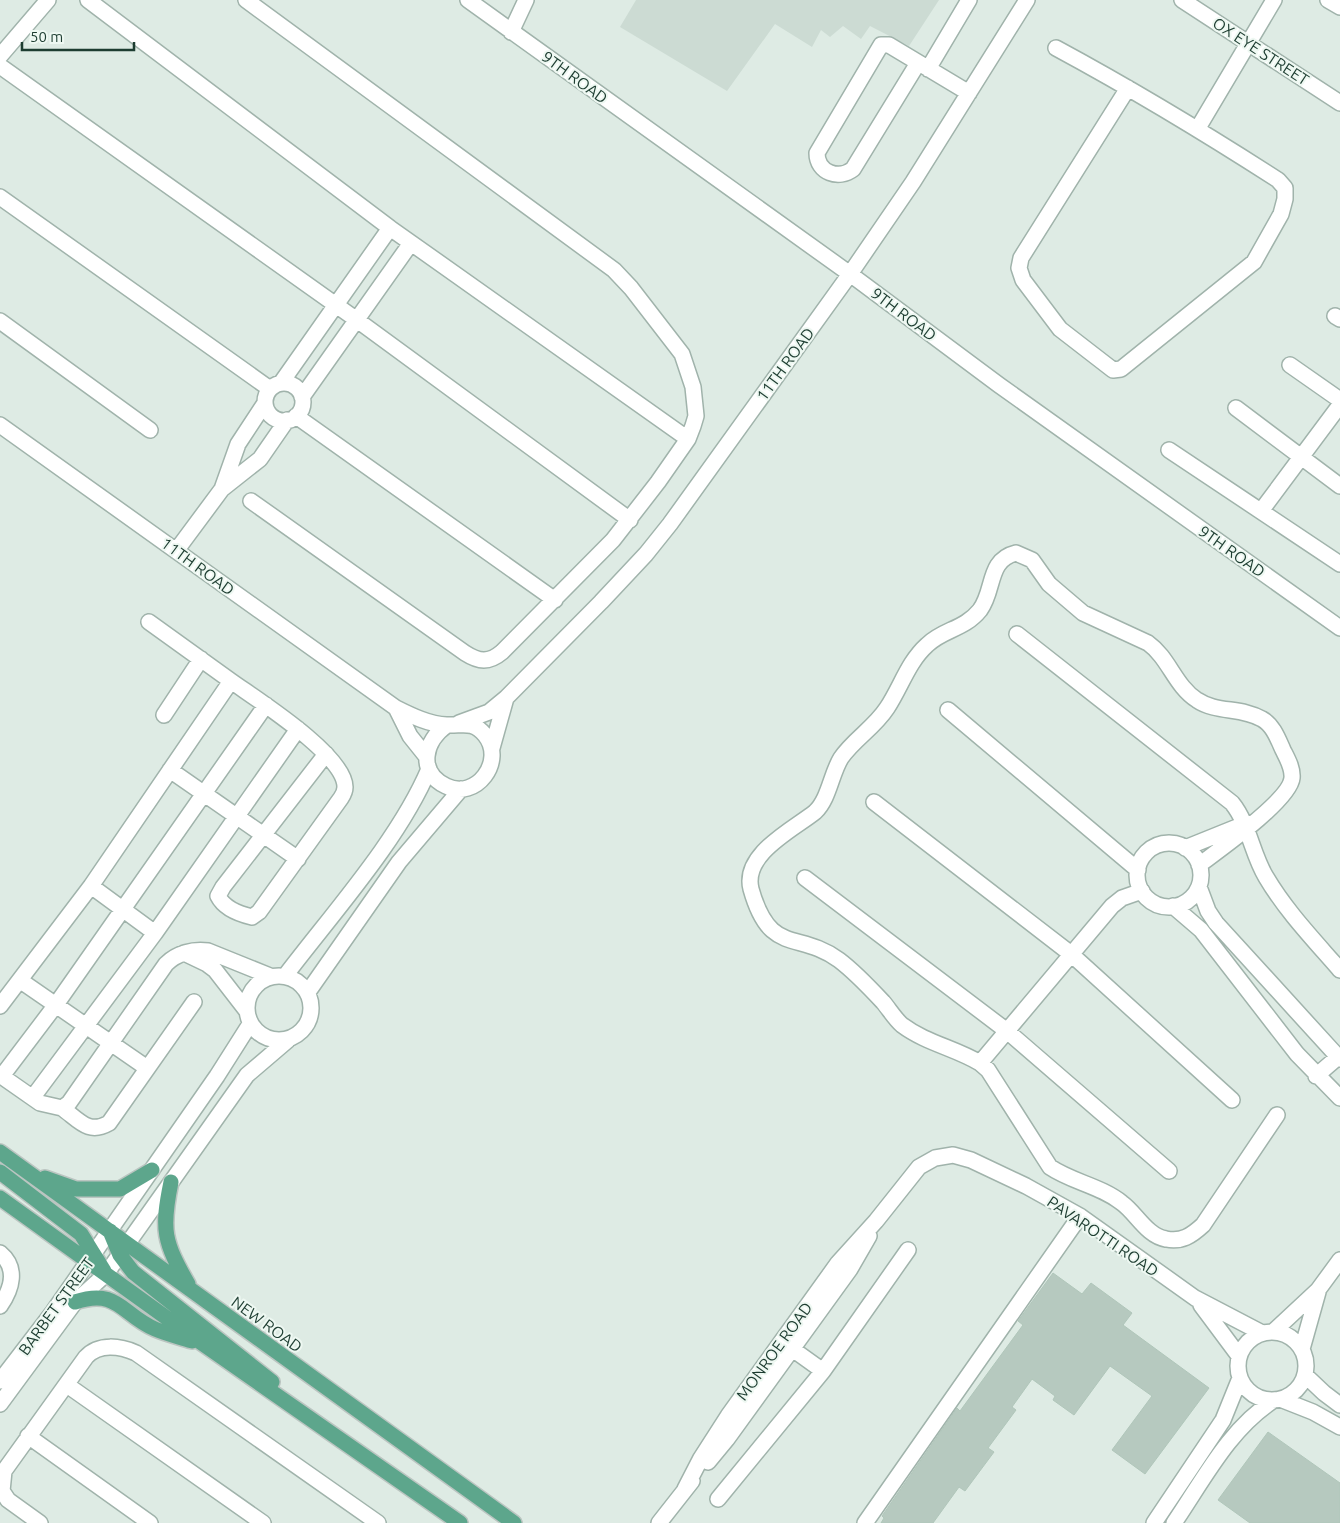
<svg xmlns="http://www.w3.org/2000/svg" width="1340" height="1523" font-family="Ubuntu,sans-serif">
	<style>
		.built { fill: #ccdbd3 }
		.building { fill: #b6c9bf; stroke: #b0c6ba }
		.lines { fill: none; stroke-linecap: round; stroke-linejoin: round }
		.minor-casing { stroke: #a0b3ab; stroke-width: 18 }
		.major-casing { stroke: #bbc5c1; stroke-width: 18 }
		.minor { stroke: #fff; stroke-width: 15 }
		.major { stroke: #5da68c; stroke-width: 15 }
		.labels { text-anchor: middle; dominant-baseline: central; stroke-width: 4; stroke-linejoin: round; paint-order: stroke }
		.street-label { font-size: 16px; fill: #1d3d31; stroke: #eef8f2 }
	</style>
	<rect width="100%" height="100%" fill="#deebe4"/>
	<path class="built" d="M636,0H939L909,46L870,26L861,39L843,26L830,37L821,30L812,47L775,24L727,91L620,27Z"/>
	<path class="building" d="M1053,1273L1082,1294L1091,1283L1132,1313L1123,1325L1209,1388L1145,1474L1112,1450L1152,1396L1110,1366L1074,1415L1053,1400L1055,1396L1032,1379L1012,1407L1016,1410L988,1448L994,1452L965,1491L959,1487L933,1523H881L884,1518L882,1516L957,1408L960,1411L1023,1325L1018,1321Z
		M1268,1432L1340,1483V1523H1250L1218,1500Z"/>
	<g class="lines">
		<defs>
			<path id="minor" d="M88,0L390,228L688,439
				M246,0L614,270L631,288L682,354L693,387L696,416L693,426L688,439L658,482L613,540L502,652C489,663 479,662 465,653L251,501
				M468,0L850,274L999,385L1340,628
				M1182,0L1340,103
				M1328,0L1340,7
				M511,32L526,0
				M1056,48C1132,89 1205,133 1278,180L1285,188V199L1281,214L1254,262L1121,369L1113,370L1060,329L1023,280L1019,268L1021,258L1128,88
				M0,56L48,0
				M918,63L853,169C839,180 817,173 817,153L881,45H889L969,93
				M0,66L357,320L630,520
				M928,69L969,0
				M1198,128L1274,0
				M0,197L270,389
				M1335,316L1340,319
				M0,321L150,430
				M1290,365L1340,400
				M281,383L390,228
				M265 402a19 19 0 1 1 38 0a19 19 0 1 1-38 0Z
				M302,397L411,243
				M1236,408L1340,486
				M296,416L555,600
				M0,425L396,708C410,715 430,725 447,725C462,726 473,720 485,735C506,761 476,801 446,786C417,772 424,741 447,725
				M1169,450L1340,564
				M222,489L238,444L265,403
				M1261,511L1340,405
				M176,551L222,489L260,459L287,420
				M1017,634L1232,803C1249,824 1252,854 1266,877C1286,911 1314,940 1340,970
				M231,681C256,699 345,755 345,787C345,791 343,795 341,798L259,912L252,917C239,914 224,908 218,896L223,887L326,754
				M396,708L410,736L426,756
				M948,710L1138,870
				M164,715L201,659
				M459,723L489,712L506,698L601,602L646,554L670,524L850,274L913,182L1027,0
				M492,748L506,698
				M170,770L298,859
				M874,802L1071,954L1232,1100
				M1137 875a32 32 0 1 1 64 0a32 32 0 1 1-64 0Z
				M1185,848L1247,823
				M1199,865C1219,850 1290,800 1292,778C1293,768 1287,758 1283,750C1278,739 1273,725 1262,719C1242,707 1216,713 1197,700C1175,686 1169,658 1148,643L1083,613L1049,584L1032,560L1016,553C987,560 995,590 980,610C964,630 943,629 927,645C908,662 901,687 887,708C874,728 854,739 841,758C831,774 829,799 815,812C794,829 742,854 751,889C770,957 798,930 839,960C855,972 869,987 883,1002C889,1009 895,1019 902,1025C926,1043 955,1048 980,1063L988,1070L1050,1167C1072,1182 1101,1186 1122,1203C1136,1213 1147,1236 1166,1239C1182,1242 1191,1236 1203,1225L1277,1115
				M805,878L1007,1031L1169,1171
				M91,886L155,933
				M1199,887L1208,911L1216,923L1340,1059
				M1173,906L1201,930L1297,1054L1340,1098
				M184,953L207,964L215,970L246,1010
				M247 1008a32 32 0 1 1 64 0a32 32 0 1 1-64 0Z
				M285,976C332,914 399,840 429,769
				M21,981L147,1068
				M308,992L399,862L461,789
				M0,1006L91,886L231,681L149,622
				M980,1063L1112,906L1122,898L1142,891
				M0,1075L40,1103L62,1108L69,1103L166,964C177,953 193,949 208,951L270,976
				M2,1076L55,1006L266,705
				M1316,1076L1338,1057
				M33,1097L155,933L298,729
				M62,1108C79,1120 88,1135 109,1123L194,1002
				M0,1253C18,1268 12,1289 0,1306
				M1201,1305L1239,1356
				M1274,1331L1318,1290L1340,1260
				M1238 1366a34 34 0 1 1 68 0a34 34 0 1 1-68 0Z
				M784,1343L823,1371L908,1250
				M1302,1349L1318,1292
				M1305,1375L1324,1393L1340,1405
				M0,1381L53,1312L217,1076L250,1024
				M67,1385L263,1523
				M1280,1399L1313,1412L1340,1427
				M0,1404L75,1302L106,1274L247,1075L288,1040
				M28,1436L150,1523
				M708,1462L727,1439L850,1269L869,1236
				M685,1489L701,1458L728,1416L838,1263L876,1221L919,1167L935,1158L953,1155L971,1160L1026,1186L1080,1216L1195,1298L1262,1333
				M718,1499L823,1371
				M40,1523L8,1500L2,1491L4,1471L86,1357C99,1343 120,1346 136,1353L378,1523
				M659,1523L692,1481
				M865,1523L1080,1216
				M1154,1523L1223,1420L1240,1378
				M1174,1523C1204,1479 1229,1429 1274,1400"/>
			<path id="major" d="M0,1152L514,1523
				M0,1172L81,1234L104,1271
				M45,1178L76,1189H120L152,1170
				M171,1182C161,1230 164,1242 188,1284
				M0,1198L203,1344L460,1523
				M110,1231L120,1255L133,1272L272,1382
				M75,1302C118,1288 121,1314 155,1329C166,1334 180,1337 192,1341"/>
		</defs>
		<use href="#minor" class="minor-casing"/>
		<use href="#major" class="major-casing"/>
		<use href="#minor" class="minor"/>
		<use href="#major" class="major"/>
	</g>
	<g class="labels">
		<g class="street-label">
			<text transform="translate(1261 51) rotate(33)">OX EYE STREET</text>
			<text transform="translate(575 77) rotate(36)">9TH ROAD</text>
			<text transform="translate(904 314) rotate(37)">9TH ROAD</text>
			<text transform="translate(785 364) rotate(-54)">11TH ROAD</text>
			<text transform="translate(1232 551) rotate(35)">9TH ROAD</text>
			<text transform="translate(198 566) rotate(36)">11TH ROAD</text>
			<text transform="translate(1103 1236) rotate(34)">PAVAROTTI ROAD</text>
			<text transform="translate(56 1306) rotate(-54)">BARBET STREET</text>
			<text transform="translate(267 1324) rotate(36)">NEW ROAD</text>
			<text transform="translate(774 1351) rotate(-54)">MONROE ROAD</text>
		</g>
	</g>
	<path d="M22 42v8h112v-8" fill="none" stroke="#1d3d31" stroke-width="2.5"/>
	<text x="30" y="42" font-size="15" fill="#1d3d31" stroke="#eef8f2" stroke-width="4" paint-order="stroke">50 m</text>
</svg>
